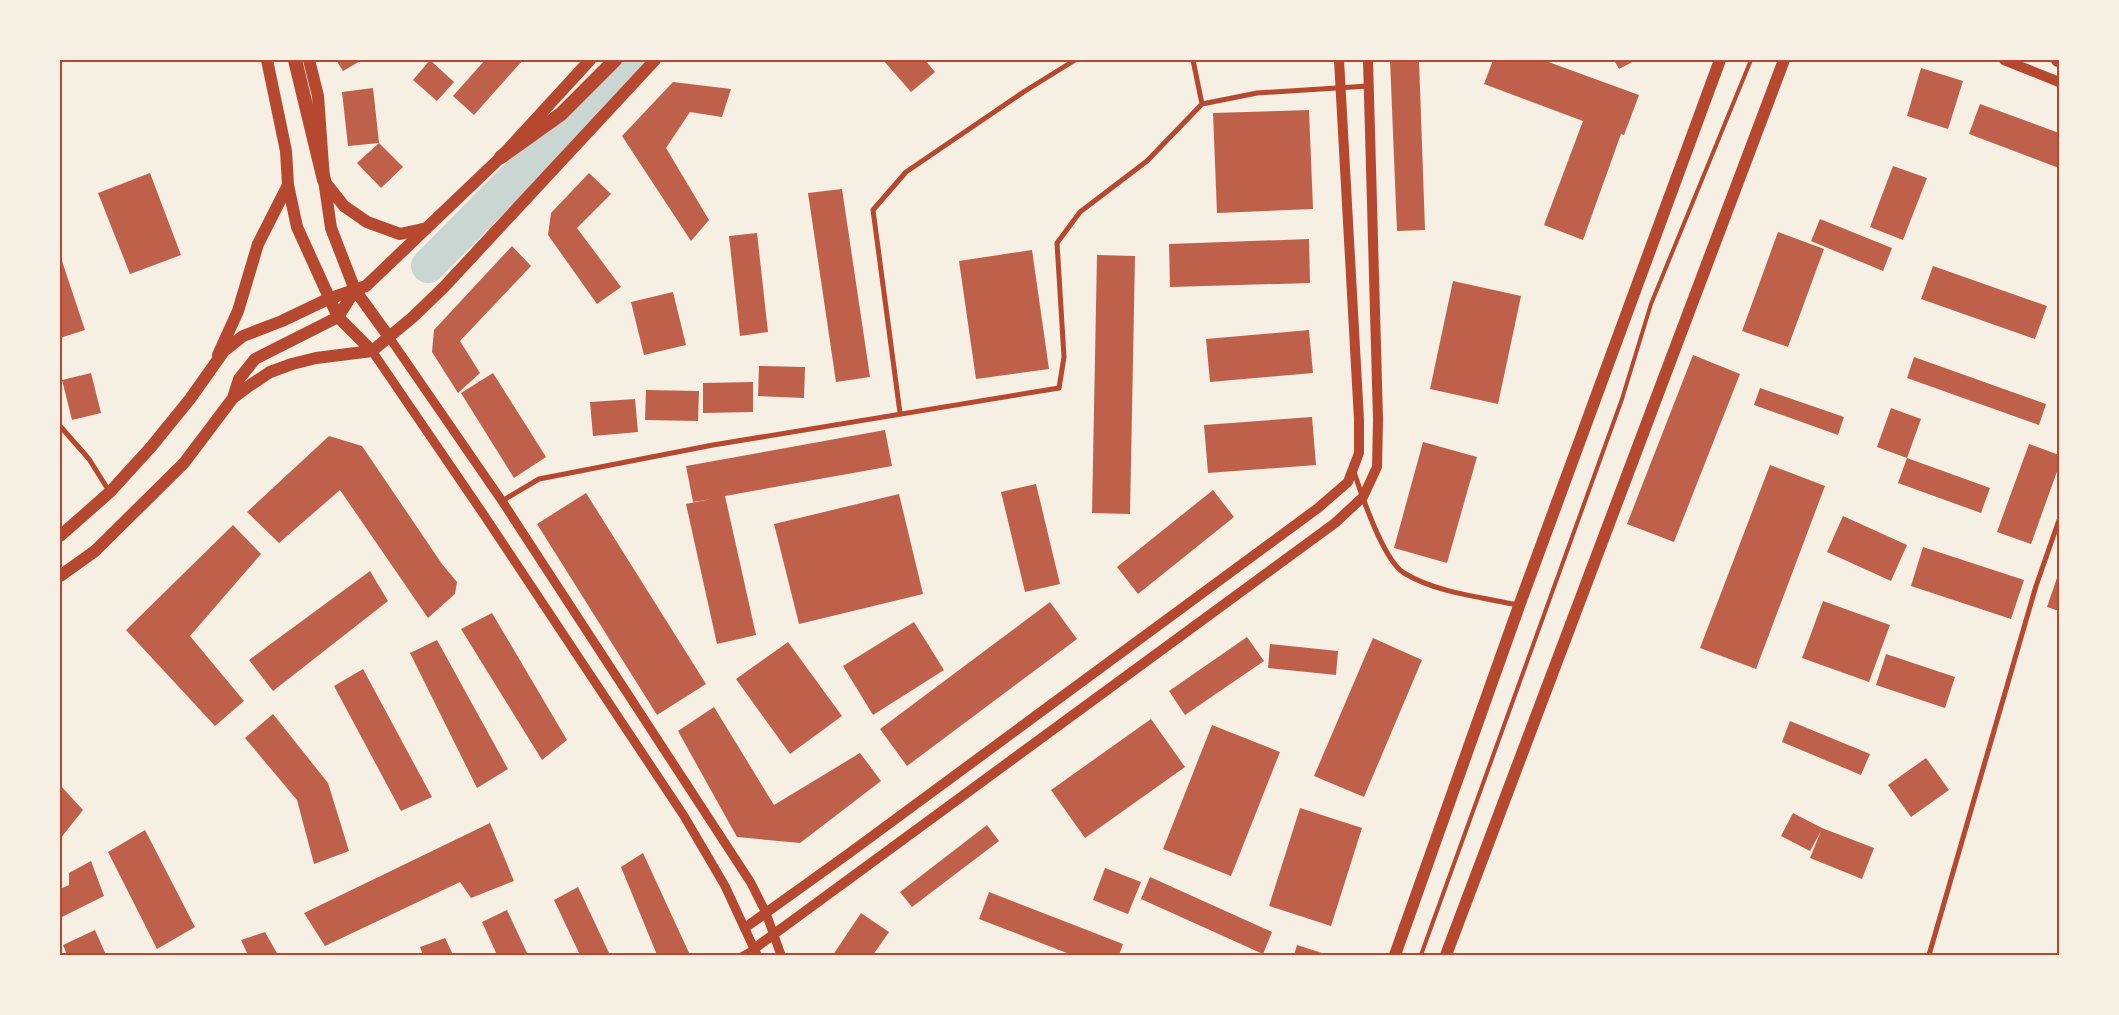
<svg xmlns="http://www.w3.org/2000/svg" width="2119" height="1015" font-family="'PT Serif',serif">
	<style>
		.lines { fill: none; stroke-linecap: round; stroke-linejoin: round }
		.river { stroke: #c9d6d2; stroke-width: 34 }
		.building { fill: #bf614a }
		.service { stroke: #b5482f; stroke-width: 4 }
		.minor { stroke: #b5482f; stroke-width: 5 }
		.tertiary { stroke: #b5482f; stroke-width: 9 }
		.secondary { stroke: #b5482f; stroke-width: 10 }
		.primary { stroke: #b5482f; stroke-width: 12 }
		.trunk { stroke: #b5482f; stroke-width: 14 }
		.neatline { fill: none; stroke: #b5482f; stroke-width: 2 }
	</style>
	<rect width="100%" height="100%" fill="#f6efe4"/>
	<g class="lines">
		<path class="river" d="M428,266L632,60"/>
	</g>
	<path class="building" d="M336,60H362L343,71Z
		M430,60L454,82L437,101L413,80Z
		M485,60H523L474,115L453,96Z
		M883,60H925L935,72L911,92Z
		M1390,60H1419L1425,230L1397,231Z
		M1493,60H1543L1639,95L1624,135L1621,134L1583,240L1544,225L1583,121L1484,84Z
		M1614,60H1636L1619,69Z
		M1921,68L1963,81L1948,129L1907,116Z
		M673,82L731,89L722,117L690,112L666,148L709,220L691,241L622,136Z
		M373,88L379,143L403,167L381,188L357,163L379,143L348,146L342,92Z
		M1980,104L2059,133V168L1969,134Z
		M1309,110L1313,209L1217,213L1213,113Z
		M1893,166L1927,178L1903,240L1870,227Z
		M150,173L181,255L130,274L98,193Z
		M589,173L611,194L577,228L621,287L597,304L548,235L551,213Z
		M842,189L870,377L836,382L808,193Z
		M1820,219L1892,248L1883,271L1811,241Z
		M1778,232L1824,249L1788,347L1742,331Z
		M757,233L768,332L740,336L729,236Z
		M1309,239L1310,283L1170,287L1169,244Z
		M512,246L531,266L460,341L480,373L458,393L432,352L434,330Z
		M1032,250L1049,369L976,379L959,261Z
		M60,255L85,330L60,338Z
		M1097,255L1135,256L1130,514L1092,513Z
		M1933,266L2047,306L2035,339L1921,299Z
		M1453,281L1521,296L1498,404L1430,389Z
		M673,292L686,345L644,355L631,302Z
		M1309,330L1313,373L1210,382L1206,339Z
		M1693,355L1740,374L1674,542L1627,524Z
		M1914,357L2046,404L2039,425L1907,378Z
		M759,366L805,367L804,398L758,396Z
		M91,373L101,413L72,420L62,380Z
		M493,373L546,457L514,478L461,393Z
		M753,382V412L703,413V383Z
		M1760,388L1844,417L1838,435L1754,405Z
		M646,390L699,391L698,421L645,420Z
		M635,399L638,432L593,436L590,402Z
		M1891,408L1921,419L1907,458L1877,447Z
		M1312,417L1316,465L1208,473L1204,425Z
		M885,430L892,466L725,496L756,635L717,644L686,504L711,499L693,502L686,466Z
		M329,436L362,446L442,564L457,582L455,594L428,618L340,490L279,543L247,512Z
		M1423,442L1477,457L1447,563L1394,548Z
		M2029,444L2059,455V466L2031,544L1997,532Z
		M1907,458L1990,488L1981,513L1898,483Z
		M1770,465L1825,486L1756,669L1700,648Z
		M1036,484L1060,584L1025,592L1001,492Z
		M1213,490L1234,517L1138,594L1117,567Z
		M586,493L706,684L657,715L537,524Z
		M899,494L923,594L799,624L774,524Z
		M1843,516L1907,545L1891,581L1827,552Z
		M233,525L261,554L190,636L244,701L215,726L126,630Z
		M1923,547L2024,580L2011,619L1911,586Z
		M370,571L388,601L273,691L249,660Z
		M2059,572V611L2047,607Z
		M1823,601L1890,625L1869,682L1802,658Z
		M1050,602L1077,639L907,766L880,729Z
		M492,613L567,740L542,760L461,629Z
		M914,622L944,670L873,715L843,666Z
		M1247,637L1264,661L1185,715L1169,691Z
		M1373,638L1422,660L1364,797L1314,776Z
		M437,640L508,769L477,788L410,653Z
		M788,642L842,716L790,754L736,679Z
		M1270,644L1338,651L1336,675L1268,668Z
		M1886,654L1955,677L1945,708L1876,685Z
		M363,669L432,797L401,811L334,686Z
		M714,707L774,805L860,753L881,781L800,843L737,837L678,731Z
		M273,714L328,783L349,851L314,864L297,800L245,738Z
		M1151,719L1185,767L1085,838L1051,790Z
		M1790,721L1870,754L1861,775L1782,742Z
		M1212,725L1280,752L1231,876L1163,849Z
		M1926,758L1949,790L1911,817L1888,785Z
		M60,785L83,810L60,839Z
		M1300,808L1362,828L1331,926L1269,906Z
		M1793,813L1822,828L1874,848L1862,879L1810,858L1821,831L1810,851L1781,836Z
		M490,823L514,881L471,898L460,882L325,946L304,913Z
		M987,825L999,841L912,907L900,892Z
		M145,830L195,927L157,949L108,852Z
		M643,853L690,955H657L621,867Z
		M91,861L104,896L60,918V889L69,885V873Z
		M1105,868L1141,882L1128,914L1093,900Z
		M1150,877L1272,932L1263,954L1141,899Z
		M578,887L610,955H580L554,900Z
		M989,892L1123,944L1119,955H1072L979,919Z
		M507,910L528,955H497L482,922Z
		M861,913L889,932L873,955H833Z
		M95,930L106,955H67L63,945Z
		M265,932L278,955H248L241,940Z
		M445,938L453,955H423L420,947Z
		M1297,945L1322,953V955H1294Z"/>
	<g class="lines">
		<path class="service" d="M1421,955L1622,399L1651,304L1751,60"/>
		<path class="minor" d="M1193,60L1202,104
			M900,413L873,210L906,172L1025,91L1075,60
			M60,426L89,459L109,491
			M1354,472C1362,496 1383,560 1404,573C1437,593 1481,597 1518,605
			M502,501L539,479L713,445L1059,388L1064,357L1057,243L1080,212L1147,161L1202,104L1257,93L1368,86
			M741,955L754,948
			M1929,955L2036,586L2059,520"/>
		<path class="tertiary" d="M389,337L502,501L751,883L766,913L781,955
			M372,351L484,515L684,816L725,886L757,955"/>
		<path class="secondary" d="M2004,60L2059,82
			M746,927L848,854L1318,508L1348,482L1359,453V420L1339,60
			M755,948L1335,523L1363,497L1377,467L1378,419L1368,60"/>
		<path class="primary" d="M267,60L286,151L288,185L297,227L338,317L372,351
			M309,60L318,96L324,180L331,228L355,290L389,337
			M325,182L344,206L367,222L400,234L427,228
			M218,355L238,311L258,244L288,185
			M233,398L239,379L255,359L338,317L355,290
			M60,536L110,492L151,447L190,399L224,351L243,336L282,321L328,299L366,286L501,157L590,60
			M60,576L95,551L184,463L233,398L249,386L270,372L292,364L316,358L372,351L413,317L444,287L655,60
			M1395,955L1519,606L1720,60
			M1446,955L1784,60"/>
		<path class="trunk" d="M295,60L324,180
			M2058,60H2059
			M501,157L561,114L615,60"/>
	</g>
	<rect width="2119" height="1015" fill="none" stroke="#f6efe4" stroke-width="122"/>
	<rect x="61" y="61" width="1997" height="893" class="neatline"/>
</svg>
